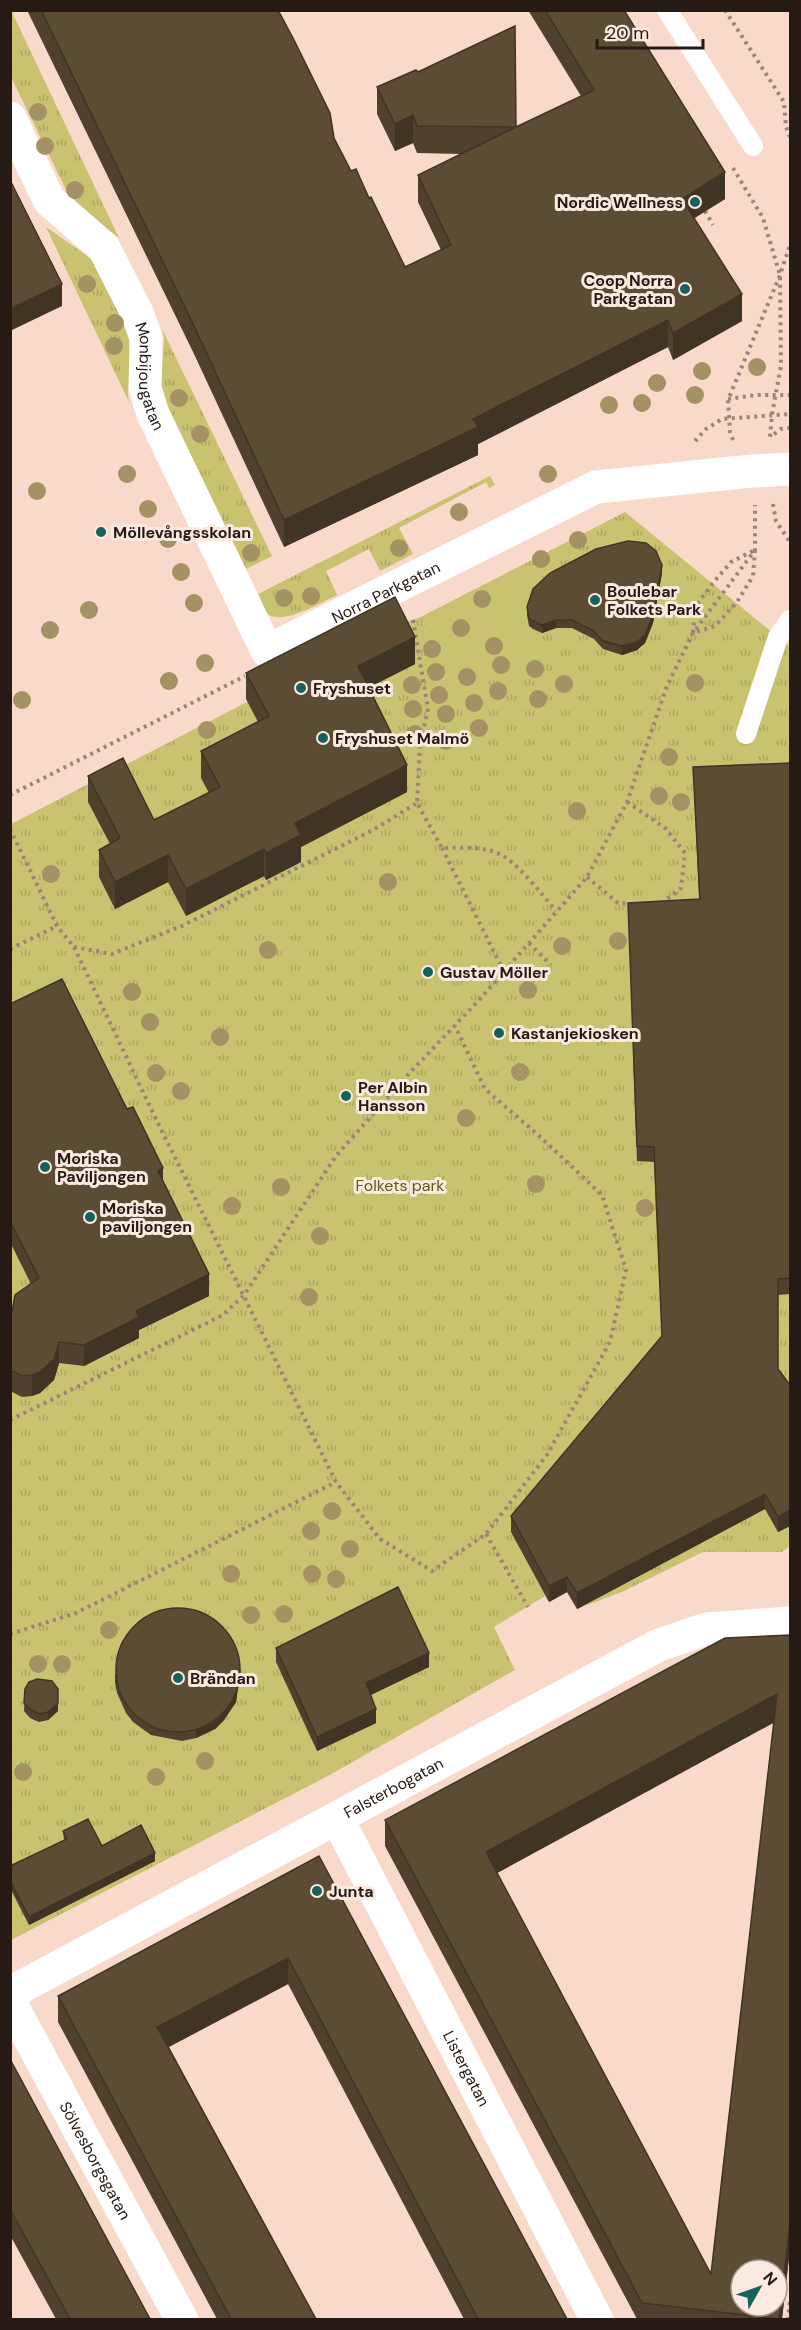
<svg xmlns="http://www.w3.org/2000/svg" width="801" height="2330" font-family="'DM Sans',sans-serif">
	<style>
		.grass { fill: url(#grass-tufts) }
		.pitch { fill: #c9c270 }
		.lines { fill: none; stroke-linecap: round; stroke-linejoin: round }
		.path { stroke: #9b8579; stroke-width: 4; stroke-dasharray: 3 4.5; stroke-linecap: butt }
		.lane { stroke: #fff; stroke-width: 20 }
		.street { stroke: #fff; stroke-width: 33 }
		.tree { fill: #a49264 }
		.wall { fill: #4f412d; fill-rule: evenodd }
		.shaded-wall { fill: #403524 }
		.building { fill: #5c4c34; stroke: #403524; stroke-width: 1.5; fill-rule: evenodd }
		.poi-dot { fill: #15625c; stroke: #fce9df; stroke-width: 2 }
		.labels { text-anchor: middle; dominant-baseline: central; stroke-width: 6; stroke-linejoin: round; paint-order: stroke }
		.poi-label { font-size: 16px; font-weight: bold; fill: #251a14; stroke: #fce9df; text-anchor: start }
		.street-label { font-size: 16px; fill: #251a14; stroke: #fce9df }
		.park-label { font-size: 16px; fill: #5e5812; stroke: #fce9df }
	</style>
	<defs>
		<pattern id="grass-tufts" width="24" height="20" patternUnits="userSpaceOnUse" patternTransform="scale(1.5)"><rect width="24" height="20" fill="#c9c270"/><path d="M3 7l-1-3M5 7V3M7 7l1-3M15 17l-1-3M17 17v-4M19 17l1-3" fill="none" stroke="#aca660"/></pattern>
	</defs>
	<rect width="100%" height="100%" fill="#f9d9c9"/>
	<path class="grass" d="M11,10L119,238L72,202L11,77Z
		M46,227L93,260L129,335L131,341L128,396L129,402Z
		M162,329L272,556L246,569L168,411L161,389L164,338Z
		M490,476L495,485L489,488L486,482L399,528L413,554L380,571L369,549L326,571L337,595C315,605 262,640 258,594Z
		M625,512L790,647V1546L782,1552H703L624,1591L577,1609L567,1592L549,1602L545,1596L494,1627L515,1670L326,1777L11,1940V824L396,625L421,617Z"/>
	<path class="pitch" d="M521,566L536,591C517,603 524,625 539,636L538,680L492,675L459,697L421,617Z"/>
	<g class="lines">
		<path class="path" d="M725,10L784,102L786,127L790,137
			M733,168L763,218L780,275L781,366L772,414L770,437
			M705,211L713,225
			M728,399L756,395H790
			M774,434L781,429L790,428
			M733,440L730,432L728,400L780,275L790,245
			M695,441L706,429L722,419L790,414
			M773,504L776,521L790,542
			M755,550L753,576L737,602L715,626L693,633L695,607L713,583L731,562Z
			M413,620L428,709L420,745L417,803L442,848C459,848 478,846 495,852C516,859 541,894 556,911
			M10,795L245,676
			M627,802L665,828L685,853L681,888L662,903
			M10,829L57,926L74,947L152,1111L336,1482L380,1539L432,1571L486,1534L547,1455L610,1342L626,1270L602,1195L536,1133L485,1089L455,1026
			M442,848L504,972
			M587,877L618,903L631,904
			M529,943L551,965
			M74,947L112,954L184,925L373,830L417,803
			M10,949L57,926
			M10,1420L223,1315L244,1295L336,1156L404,1079L479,1000L587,877L627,802L667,686L693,633L755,550V505
			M486,1534L528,1607
			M10,1634L76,1613L336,1482
			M788,2320L790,2300"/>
		<path class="lane" d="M667,10L753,146
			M746,734L778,637L790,620"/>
		<g class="street">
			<path id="s1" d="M10,118L49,200L104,248L138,315L146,338L145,388L153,414L267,651L596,487L752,471L790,469"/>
			<path id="s2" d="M337,1818L597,2320"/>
			<path id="s3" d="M10,1993L659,1645L706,1629L790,1623"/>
			<path id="s4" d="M10,2002L182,2320"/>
		</g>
	</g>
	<g class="tree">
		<circle cx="38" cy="112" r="9"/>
		<circle cx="45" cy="146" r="9"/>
		<circle cx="75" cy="190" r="9"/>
		<circle cx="87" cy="284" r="9"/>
		<circle cx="115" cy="323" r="9"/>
		<circle cx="114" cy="346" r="9"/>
		<circle cx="757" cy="367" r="9"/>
		<circle cx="702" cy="371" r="9"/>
		<circle cx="657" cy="383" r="9"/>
		<circle cx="695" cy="395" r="9"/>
		<circle cx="179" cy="398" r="9"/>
		<circle cx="642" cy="403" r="9"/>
		<circle cx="609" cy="405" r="9"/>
		<circle cx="200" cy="434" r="9"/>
		<circle cx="127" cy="474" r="9"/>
		<circle cx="548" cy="474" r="9"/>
		<circle cx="37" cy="491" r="9"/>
		<circle cx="148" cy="509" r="9"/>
		<circle cx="459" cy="512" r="9"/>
		<circle cx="168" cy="539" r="9"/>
		<circle cx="578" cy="540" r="9"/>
		<circle cx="399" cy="548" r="9"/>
		<circle cx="251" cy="553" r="9"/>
		<circle cx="541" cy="559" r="9"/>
		<circle cx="181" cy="572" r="9"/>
		<circle cx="311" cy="596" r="9"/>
		<circle cx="284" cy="598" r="9"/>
		<circle cx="482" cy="599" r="9"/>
		<circle cx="194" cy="603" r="9"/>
		<circle cx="89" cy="610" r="9"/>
		<circle cx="461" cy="628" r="9"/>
		<circle cx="50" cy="630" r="9"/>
		<circle cx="494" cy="646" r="9"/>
		<circle cx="432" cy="649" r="9"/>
		<circle cx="205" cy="663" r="9"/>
		<circle cx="501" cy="665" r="9"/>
		<circle cx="535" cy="669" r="9"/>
		<circle cx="436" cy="672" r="9"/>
		<circle cx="467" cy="677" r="9"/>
		<circle cx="169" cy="681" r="9"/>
		<circle cx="695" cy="683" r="9"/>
		<circle cx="564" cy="684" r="9"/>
		<circle cx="412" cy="685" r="9"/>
		<circle cx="498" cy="691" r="9"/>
		<circle cx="439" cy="695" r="9"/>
		<circle cx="538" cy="699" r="9"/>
		<circle cx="22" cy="700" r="9"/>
		<circle cx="474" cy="703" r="9"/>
		<circle cx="413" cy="709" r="9"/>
		<circle cx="446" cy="714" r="9"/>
		<circle cx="479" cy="728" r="9"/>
		<circle cx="207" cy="730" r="9"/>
		<circle cx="415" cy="734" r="9"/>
		<circle cx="446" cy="741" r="9"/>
		<circle cx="669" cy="757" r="9"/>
		<circle cx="659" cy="796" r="9"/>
		<circle cx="681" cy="802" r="9"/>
		<circle cx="577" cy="811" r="9"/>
		<circle cx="51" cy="874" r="9"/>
		<circle cx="388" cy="882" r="9"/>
		<circle cx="618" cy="941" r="9"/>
		<circle cx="562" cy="946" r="9"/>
		<circle cx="268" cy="950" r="9"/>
		<circle cx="528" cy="990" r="9"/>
		<circle cx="132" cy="992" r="9"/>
		<circle cx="150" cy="1022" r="9"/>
		<circle cx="220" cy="1037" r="9"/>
		<circle cx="520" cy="1072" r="9"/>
		<circle cx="156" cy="1073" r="9"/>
		<circle cx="181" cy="1091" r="9"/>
		<circle cx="466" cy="1118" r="9"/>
		<circle cx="536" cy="1184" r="9"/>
		<circle cx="281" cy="1187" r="9"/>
		<circle cx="232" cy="1206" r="9"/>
		<circle cx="645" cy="1208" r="9"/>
		<circle cx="320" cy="1236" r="9"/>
		<circle cx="309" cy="1297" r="9"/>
		<circle cx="332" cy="1511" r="9"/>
		<circle cx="311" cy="1531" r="9"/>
		<circle cx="350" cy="1549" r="9"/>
		<circle cx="231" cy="1574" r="9"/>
		<circle cx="312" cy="1574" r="9"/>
		<circle cx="336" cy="1579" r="9"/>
		<circle cx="284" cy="1614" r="9"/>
		<circle cx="251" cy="1615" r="9"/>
		<circle cx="109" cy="1630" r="9"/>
		<circle cx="38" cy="1664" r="9"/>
		<circle cx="62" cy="1664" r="9"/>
		<circle cx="205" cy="1761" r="9"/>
		<circle cx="23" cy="1772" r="9"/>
		<circle cx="156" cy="1777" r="9"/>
	</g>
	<path class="wall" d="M27,10H278L334,138L351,171L369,198L405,267L441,250L418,202V175L461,154L417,153L413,143L395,151L377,114V87L418,72L516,127L581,96L528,10H624L725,199L694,218L742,321L673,360L668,347L478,444V455L284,547L194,354Z
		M662,573L653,623L645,643L637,650L622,655L603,649L594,639L572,628H556L542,633L533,629L529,626L527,615V607Z
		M415,664L368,688L407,792L301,847V862L266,880L264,876L186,916L168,882L115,909L99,877V850L110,844L88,802V776L154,820L209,793L201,778V751L258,722L246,699V673Z
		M790,763V1294L778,1295V1369L790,1385V1526L778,1532L765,1509L577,1609L567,1592L549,1602L511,1532V1516L662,1336L654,1162L637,1161L628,903L699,899L693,767Z
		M10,1004L163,1181L209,1296L139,1330V1338L84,1366L59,1363L54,1380L40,1393L32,1396L22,1397L10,1391V1313L31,1284L10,1242Z
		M790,1635V2249L782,2319H637L385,1846V1820ZM774,1722L711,2274L497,1873Z
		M276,1648L429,1667L371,1695L376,1723L317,1751L276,1662Z
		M240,1673L236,1702L224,1720L215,1729L196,1738L182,1741L151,1735L133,1722L126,1713L117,1693L115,1682V1674Z
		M25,1689L58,1711L48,1720L39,1722L30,1718L24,1711Z
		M63,1831L102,1846L155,1861L29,1925L10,1888V1866L64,1840Z
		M319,1856L567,2319H464L288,1984L169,2047L316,2319H217L58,2022V1996Z
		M10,2059L150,2319H56L10,2235Z"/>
	<path class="shaded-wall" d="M413,115V143L395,151V124Z
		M725,172V199L682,226V199Z
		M62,284V306L10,331V309Z
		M742,294V321L673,360V333Z
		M668,320V347L478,444V455L284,547V520L473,419Z
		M662,565V573L653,623L645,643L637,650L622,655V646Z
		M556,620V628L542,633V625Z
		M415,637V664L358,693V666Z
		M407,765V792L301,847V862L266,880V853L295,823Z
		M264,849V876L186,916V889Z
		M168,855V882L115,909V882Z
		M163,1168V1189L158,1171Z
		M209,1274V1296L139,1330V1338L84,1366V1345L136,1311Z
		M59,1342V1363L54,1380L40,1393L32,1396V1375Z
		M765,1494V1509L577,1609V1593Z
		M790,1510V1526L778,1532V1517Z
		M567,1577V1592L549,1602V1586Z
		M429,1653V1667L366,1697V1683Z
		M240,1665V1673L236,1702L224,1720L215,1729L196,1738V1730Z
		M777,1694V1721L486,1879V1852Z
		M58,1703V1711L48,1720V1712Z
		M376,1709V1723L317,1751V1737Z
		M155,1853V1861L29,1925V1917Z
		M288,1958V1984L157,2053V2027Z
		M790,2222V2249L782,2319H779Z"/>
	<path class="building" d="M41,10H278L293,38L330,113L334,138L351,171L356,169L369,198L371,197L405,267L451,245L418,175L516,127L417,126L413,115L395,124L377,87L416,70L418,72L515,26L516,127L594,90L545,10H624L725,172L682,199L742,294L673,333L668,320L473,419L478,427L284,520L194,326Z
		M10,180L62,284L10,309Z
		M628,541L646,543L656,551L662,565L653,615L645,635L637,642L622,646L603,641L594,631L572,620H556L542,625L533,621L529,618L527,607L533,589L550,573L596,549Z
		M395,597L415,637L358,666L407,765L295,823L301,835L266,853L264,849L186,889L168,855L115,882L99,850L120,838L88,776L123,758L154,820L220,787L201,751L269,716L246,673Z
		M790,763V1278L778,1279V1369L790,1385V1510L778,1517L765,1494L577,1593L567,1577L549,1586L511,1516L662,1336L654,1147L637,1146L628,903L700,899L693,767Z
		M62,979L127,1109L133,1107L163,1168L158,1171L209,1274L136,1311L139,1317L84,1345L59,1342L54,1359L40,1372L32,1375L22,1376L10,1370V1313L12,1312L15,1295L39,1278L10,1221V1004Z
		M398,1587L429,1653L366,1683L376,1709L317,1737L276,1648Z
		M116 1670a62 62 0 1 1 124 0a62 62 0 1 1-124 0Z
		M790,1635V2222L779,2319L642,2303L385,1820L725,1638ZM777,1694L711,2274L486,1852ZM741,2270H777V2306H741Z
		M37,1679L52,1681L58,1689V1703L48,1712L39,1714L30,1709L24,1703L25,1689L29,1682Z
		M88,1819L102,1846L141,1825L155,1853L29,1917L10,1880V1866L67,1839L63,1831Z
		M319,1856L567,2319H478L288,1958L157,2027L316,2319H231L58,1996Z
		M10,2059L150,2319H70L10,2209Z"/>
	<g class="poi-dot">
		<circle cx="695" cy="202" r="6"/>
		<circle cx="685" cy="289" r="6"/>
		<circle cx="101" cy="532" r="6"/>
		<circle cx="595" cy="600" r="6"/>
		<circle cx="301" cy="688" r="6"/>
		<circle cx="323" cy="738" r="6"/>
		<circle cx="428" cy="972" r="6"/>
		<circle cx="499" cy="1033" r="6"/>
		<circle cx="346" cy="1096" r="6"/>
		<circle cx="45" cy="1167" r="6"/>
		<circle cx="90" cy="1217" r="6"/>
		<circle cx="178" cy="1678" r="6"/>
		<circle cx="317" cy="1891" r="6"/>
	</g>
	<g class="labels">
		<g class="poi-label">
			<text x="683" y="202" text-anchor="end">Nordic Wellness</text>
			<text x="673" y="280" text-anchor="end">Coop Norra<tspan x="673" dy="18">Parkgatan</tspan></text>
			<text x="113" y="532">Möllevångsskolan</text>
			<text x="607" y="591">Boulebar<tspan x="607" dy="18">Folkets Park</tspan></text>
			<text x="313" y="688">Fryshuset</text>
			<text x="335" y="738">Fryshuset Malmö</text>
			<text x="440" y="972">Gustav Möller</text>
			<text x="511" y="1033">Kastanjekiosken</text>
			<text x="358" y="1087">Per Albin<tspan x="358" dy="18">Hansson</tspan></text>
			<text x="57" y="1158">Moriska<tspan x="57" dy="18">Paviljongen</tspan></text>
			<text x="102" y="1208">Moriska<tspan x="102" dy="18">paviljongen</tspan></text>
			<text x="190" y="1678">Brändan</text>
			<text x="329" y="1891">Junta</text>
		</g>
		<g class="street-label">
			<text stroke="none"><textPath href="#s1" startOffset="302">Monbijougatan</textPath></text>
			<text stroke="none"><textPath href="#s1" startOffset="736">Norra Parkgatan</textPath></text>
			<text stroke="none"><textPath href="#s3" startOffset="435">Falsterbogatan</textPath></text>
			<text stroke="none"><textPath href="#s2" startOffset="282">Listergatan</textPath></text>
			<text stroke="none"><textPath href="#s4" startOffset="180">Sölvesborgsgatan</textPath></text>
		</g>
		<g class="park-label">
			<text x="400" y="1185">Folkets park</text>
		</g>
	</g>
	<rect width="801" height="2330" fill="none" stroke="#251a14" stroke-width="24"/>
	<g transform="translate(759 2288) rotate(50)"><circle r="28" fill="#fce9df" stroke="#a6968e" stroke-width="1.5"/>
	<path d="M0-4.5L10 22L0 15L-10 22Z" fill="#15625c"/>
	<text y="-9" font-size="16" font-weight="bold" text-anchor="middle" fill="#251a14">N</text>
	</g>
	<path d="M597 39v9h106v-9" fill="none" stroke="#251a14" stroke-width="3"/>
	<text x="606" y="39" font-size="18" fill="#251a14" stroke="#fce9df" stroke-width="4.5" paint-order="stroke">20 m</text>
</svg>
